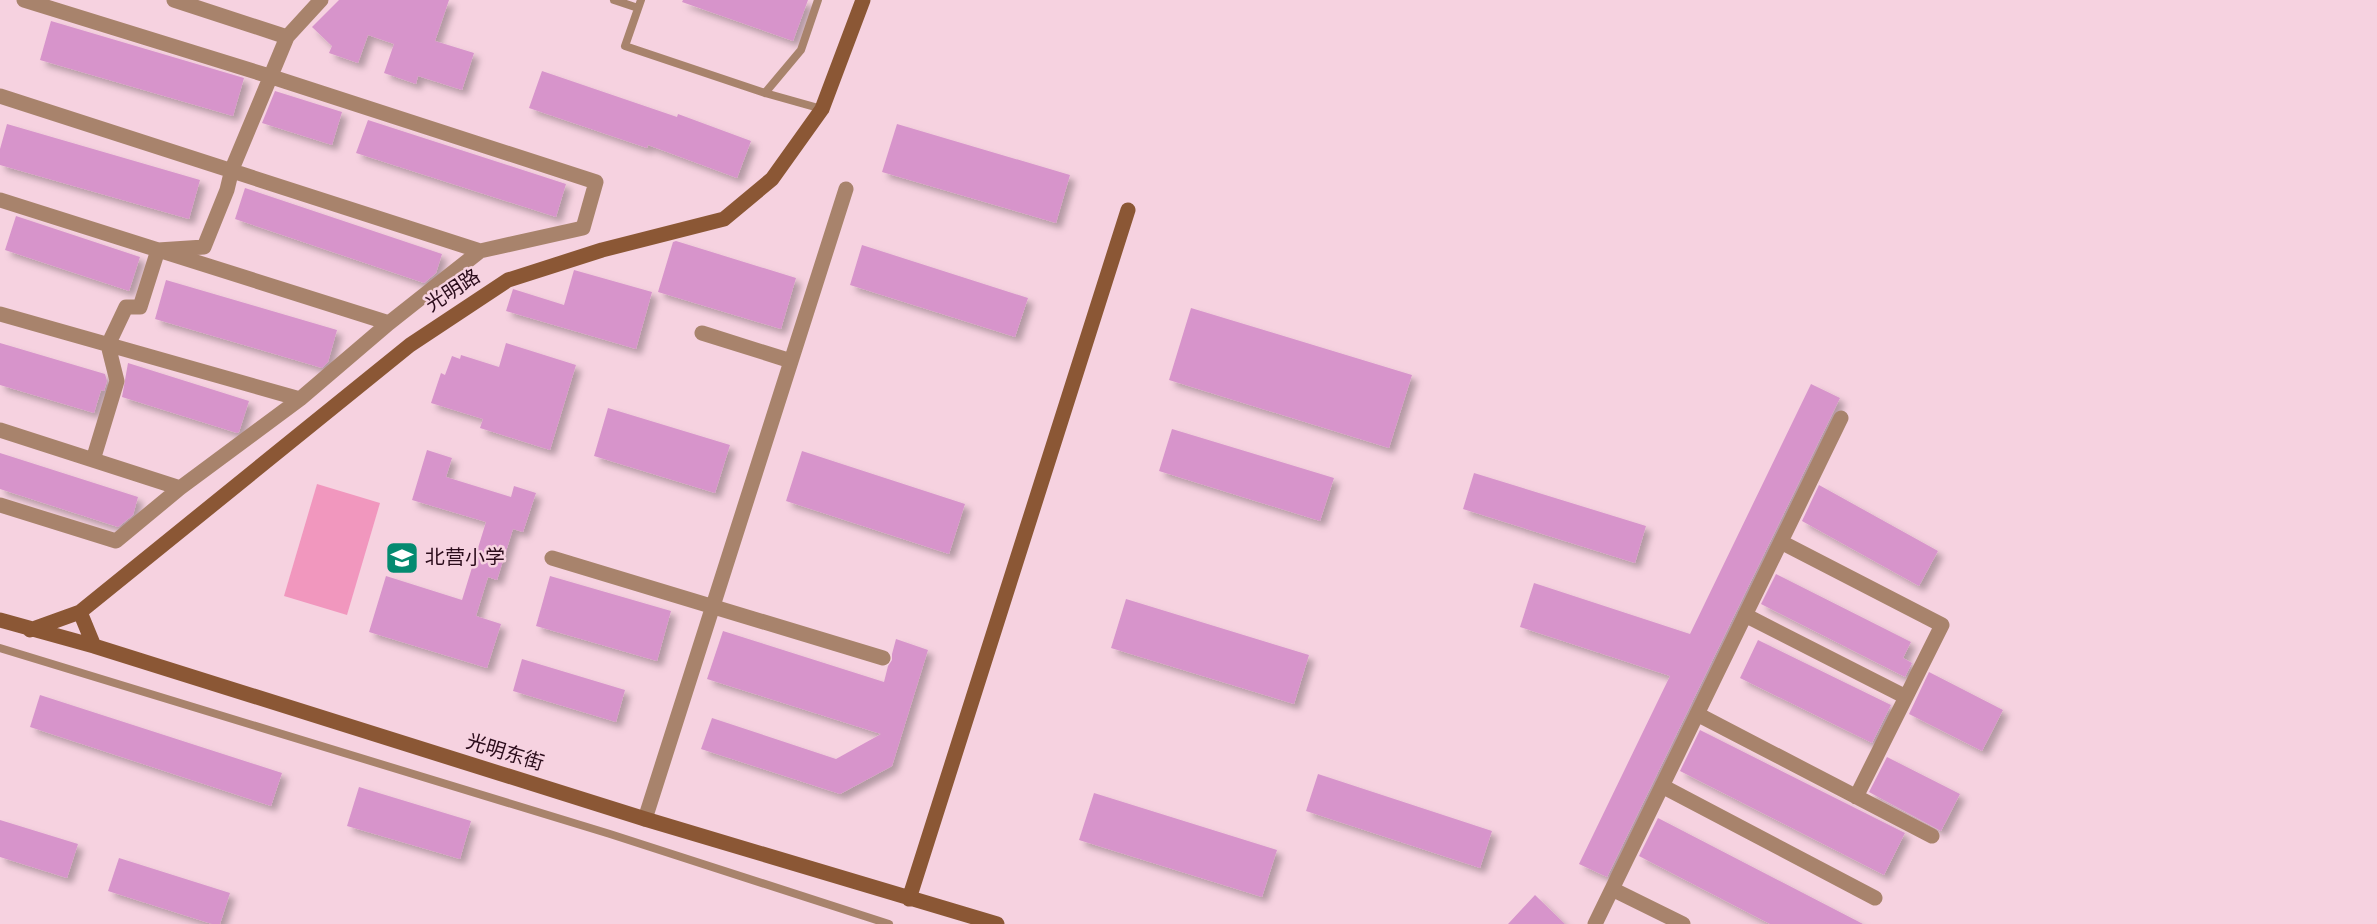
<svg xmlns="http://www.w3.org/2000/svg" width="2377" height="924" font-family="'Source Sans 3','Noto Sans SC',sans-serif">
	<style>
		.green { fill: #f197be }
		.building { fill: #d794cb; filter: url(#shadow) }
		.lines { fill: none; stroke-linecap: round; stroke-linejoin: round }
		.lane { stroke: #a8836c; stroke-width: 8 }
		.street { stroke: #a8836c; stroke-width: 15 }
		.secondary { stroke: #8b5735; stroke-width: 15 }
		.labels { text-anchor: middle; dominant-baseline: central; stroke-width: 5; stroke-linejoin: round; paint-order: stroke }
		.street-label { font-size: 20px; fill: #2b0c1b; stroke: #f6d2e0 }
		.poi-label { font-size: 20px; fill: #2b0c1b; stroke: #f6d2e0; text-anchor: start }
	</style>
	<defs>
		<filter id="shadow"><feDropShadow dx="5.5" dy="5.5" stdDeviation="3" flood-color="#0004"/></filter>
	</defs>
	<rect width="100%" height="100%" fill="#f6d2e0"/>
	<path class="green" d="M317,484L380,503L347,615L284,596Z"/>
	<path class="building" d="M339,0H449L435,41L474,53L462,90L418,76L416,84L384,73L394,44L368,35L358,63L329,53L332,46L312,27Z
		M683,0H808L793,41L682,2Z
		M51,21L244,78L233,116L40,60Z
		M542,71L677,117L678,114L751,141L737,178L648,145L647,148L529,108Z
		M275,91L342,112L332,145L262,123Z
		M368,120L566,184L556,217L356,153Z
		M7,124L200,180L189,219L0,165V149Z
		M897,124L1070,175L1056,223L882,172Z
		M245,188L442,254L436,273L424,283L235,219Z
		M16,216L140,257L129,291L5,250Z
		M676,241L796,278L781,329L658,292L673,242Z
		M862,245L1028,298L1015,337L850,285Z
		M574,270L652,292L636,349L506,311L513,289L564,305Z
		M166,280L337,330L328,362L322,368L155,319Z
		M1191,308L1412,375L1389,448L1169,380Z
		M0,343L105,374L107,381L104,391L101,390L94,413L0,385Z
		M506,343L576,365L550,450L480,428L483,419L431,403L441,373L445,375L452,356L460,359L461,355L499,367Z
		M128,363L249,401L239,432L237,433L122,397Z
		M1811,384L1840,398L1607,877L1579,864L1670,676L1520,627L1534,583L1690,634Z
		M608,408L730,445L715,493L594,456Z
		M1172,429L1334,478L1320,521L1159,471Z
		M427,450L452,458L446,477L511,497L514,486L536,493L523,532L513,529L497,580L488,577L476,616L501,624L487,668L369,632L386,576L462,600L486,522L412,500Z
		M802,451L965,504L949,554L786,501Z
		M0,453L138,497L133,515L118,527L0,489Z
		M1474,473L1646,526L1635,563L1463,509Z
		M1819,485L1938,551L1919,586L1802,521Z
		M1776,574L1911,642L1903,658L1912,663L1905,677L1761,604Z
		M550,576L671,611L657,661L536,626Z
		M1126,599L1309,655L1294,704L1111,648Z
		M723,631L884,682L888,666L892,660V654L896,639L928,650L892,766L840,794L701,749L712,718L836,759L881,734L707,679Z
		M1758,640L1891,705L1872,743L1740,678Z
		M522,659L625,690L616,722L513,691Z
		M1929,672L2003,710L1982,751L1909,714Z
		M40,695L282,773L271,806L30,727Z
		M1700,730L1905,833L1884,875L1680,771Z
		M1887,757L1960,794L1941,831L1869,792Z
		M1318,774L1492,831L1480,868L1306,811Z
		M359,787L471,821L460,859L347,826Z
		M1094,793L1277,850L1262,897L1079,840Z
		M1658,818L1863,924H1770L1639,856Z
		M0,820L78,844L67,878L0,857Z
		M119,858L230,893L220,924H212L108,891Z
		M1535,895L1565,924H1508Z"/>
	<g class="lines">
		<path class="lane" d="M614,0L638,8
			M641,0L625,46L765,93L822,109
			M765,93L801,50L818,0
			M0,648L610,834L889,924"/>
		<path class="street" d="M174,0L287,37
			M0,96L480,251
			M0,200L389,323
			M0,314L300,399
			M702,333L791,361
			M0,430L180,488
			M93,460L117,381L108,345L126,307H140L158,250L204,247L227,190L232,169L287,37L321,0
			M0,505L116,541L180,488L300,399L389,323L480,251L583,228L596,182L269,76L24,0
			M1781,542L1942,625L1906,697
			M552,558L883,658
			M1745,615L1906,697L1856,797
			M1697,714L1932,836
			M1662,786L1875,898
			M645,819L846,189
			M1612,889L1683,924
			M1595,924L1841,418"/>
		<path class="secondary" d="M80,612L94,646
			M0,620L94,646L645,819L997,924
			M30,630L80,612L410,345L508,280L602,250L724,219L772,179L822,109L863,0
			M909,899L1128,210"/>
	</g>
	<defs>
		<symbol id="school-square" viewBox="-11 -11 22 22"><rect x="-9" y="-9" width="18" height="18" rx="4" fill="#048a70" stroke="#f6d2e0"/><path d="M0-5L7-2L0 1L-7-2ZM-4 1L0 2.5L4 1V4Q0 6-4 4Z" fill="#fff"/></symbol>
	</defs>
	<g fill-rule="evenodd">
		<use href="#school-square" x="383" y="539" width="38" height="38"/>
	</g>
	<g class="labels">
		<g class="street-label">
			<text transform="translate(453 291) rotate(-33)">光明路</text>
			<text transform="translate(505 753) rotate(17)">光明东街</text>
		</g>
		<g class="poi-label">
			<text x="425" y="558">北营小学</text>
		</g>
	</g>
</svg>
